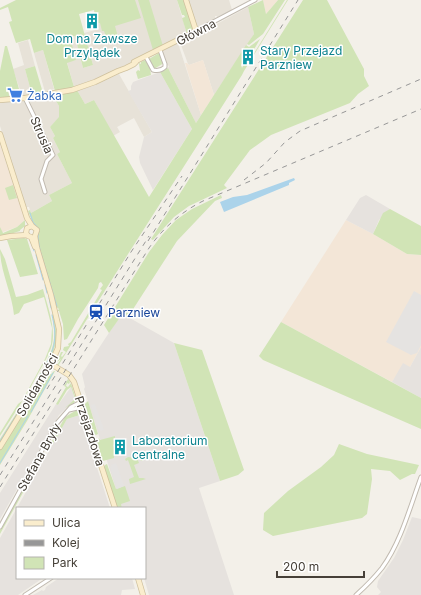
<svg xmlns="http://www.w3.org/2000/svg" width="421" height="595" font-family="Inter,sans-serif">
	<style>
		.residential { fill: #e7e2d8 }
		.commercial { fill: #f3e6d7 }
		.industrial { fill: #e6e2de }
		.green { fill: #d1e4b6 }
		.parking { fill: #e5e3e1 }
		.water { fill: #abd3ea }
		.lines { fill: none; stroke-linecap: round; stroke-linejoin: round }
		.stream { stroke: #abd3ea; stroke-width: 1 }
		.street-casing { stroke: #c1bab0; stroke-width: 5 }
		.secondary-casing { stroke: #cfc09d; stroke-width: 6 }
		.street { stroke: #fff; stroke-width: 3 }
		.secondary { stroke: #faedcd; stroke-width: 4.5 }
		.rail { stroke: #979797; stroke-width: 1; stroke-dasharray: 5 5; stroke-linecap: butt }
		.labels { text-anchor: middle; dominant-baseline: central; stroke-width: 3; stroke-linejoin: round; paint-order: stroke }
		.street-label { font-size: 12px; fill: #464038; stroke: #fff }
		.culture-label { font-size: 12px; fill: #0d838f; stroke: #fff; text-anchor: start }
		.shop-label { font-size: 12px; fill: #366cbe; stroke: #fff; text-anchor: start }
		.transit-label { font-size: 12px; fill: #164399; stroke: #fff; text-anchor: start }
	</style>
	<rect width="100%" height="100%" fill="#f3f0e9"/>
	<path class="residential" d="M104,0H177L187,34L97,79L74,87L67,62L76,60L69,37L75,36L83,68L93,65L84,33L99,29L92,3Z
		M188,0H229L232,10L217,17V16H215V18L197,28Z
		M248,7L254,34L214,95L203,60L189,65L188,64L181,45L183,42L187,41L188,38L190,37L191,38Z
		M28,40L35,66L25,69L32,95L22,96L13,69L24,65L18,43Z
		M178,43L201,115L196,123L168,68L169,66L167,65L162,51Z
		M43,50L54,89L45,92L34,53Z
		M119,74L152,132L144,137L134,118L117,127L120,132L113,136L94,100L85,104L77,90L93,86Z
		M53,96L59,106V118L50,127L55,136L53,138L60,152L57,154L72,183L49,195L52,201L31,213L29,207H26L0,126V103L3,102L24,101Z"/>
	<path class="commercial" d="M263,0H278L266,14Z
		M203,60L214,95L201,115L185,63H187L189,65Z
		M0,144L25,220L17,227L0,233Z
		M346,220L373,234L407,254L421,255V347L410,367L394,379L392,382L281,322Z"/>
	<path class="industrial" d="M160,72L192,129L153,190L140,163L139,157L144,137L152,132L128,91L131,90V86L133,82Z
		M366,195L390,209L379,220L373,234L346,220L360,198Z
		M121,316L128,317L174,343L220,481L199,488L234,595H149L144,578H145V508H122L84,389L85,387L82,374L114,325Z
		M421,347V398L392,382L403,363L410,367Z
		M71,387L75,400L59,415L0,519V493L56,404L58,405Z
		M80,415L110,508H17V578H43L18,595H0V538L67,419Z
		M412,517L421,519V595H378L381,592L377,587L378,581L394,558L403,540Z
		M59,578H132L135,589L122,590L121,595H33L42,590L43,591L45,590L46,587Z"/>
	<path class="green" d="M16,0H135L141,18L115,26L118,37L107,39L104,31H102L100,23H97L94,10L79,14L93,65L83,68L75,36L70,37L76,60L67,63L74,87L55,91L43,50L34,53L30,39L16,43L9,22L12,21L8,7L0,10V8Z
		M138,0H149L163,46L153,50Z
		M177,0H184L193,29L192,31L187,34L182,18L185,17L184,15H182Z
		M263,0L266,14L278,0H285L263,34L249,45L247,44L254,34L248,7Z
		M287,0H288L244,71L242,75C181,172 118,268 58,366L57,365L61,359L57,362L61,352H63L61,356L62,357L66,352L63,350L64,347L69,346L68,344L71,342L102,290L100,289L103,285L101,282L99,283L98,288L78,319L67,339L64,340L63,324L59,311H57L59,309L56,307L36,238L38,230L33,224L28,211L30,210L31,213L52,201L49,195L72,183L57,154L60,152L53,138L55,136L50,127L59,117V106L53,96L77,90L85,104L94,100L149,197L192,129L160,72L168,68L196,123L246,45L249,47L260,39L252,53L245,57L241,65L242,68L246,60H248L251,58Z
		M303,0H327L364,69V76L369,86L358,94L350,103L271,135L250,150L224,185L227,188L189,206L174,217L153,240L151,239Z
		M5,46H7L19,89L8,91L10,98L0,99V71Z
		M159,53L164,63L154,69L149,59Z
		M145,60L150,68L151,75L138,79L136,72L138,70L140,71L139,63L141,64V62Z
		M35,66L43,93L32,95L25,69Z
		M13,185L17,198L9,200L5,188Z
		M221,195L222,198L215,201L177,241L128,317L121,316L109,333L104,325L149,252L162,235L176,220L192,209Z
		M390,209L421,226V255L407,254L373,234L383,213Z
		M25,220V226L20,230V231L0,237V227L3,233L17,227Z
		M24,238L27,239L38,274L20,277L7,240Z
		M0,249L5,259L16,297L27,295L43,289C47,304 53,320 53,336C53,349 46,359 40,370C28,393 14,414 0,436V433L18,404L22,401L45,359L51,344L52,328L44,297L24,304L19,313L14,315C12,293 0,271 0,249Z
		M53,314C59,336 57,348 46,367L44,366C55,347 56,336 52,315Z
		M281,322L421,398V429L263,360L259,356Z
		M174,343L202,350L244,470L238,475L220,481Z
		M43,368L45,369L37,385L0,444V439L35,384Z
		M54,371H55L27,421L0,465V450L33,397L50,374H51Z
		M68,379L70,382L69,384L67,383L66,386L68,387L71,383L76,399L74,403L65,408L75,399L71,387L67,390L58,405L56,404L66,387L64,386Z
		M88,401L98,434L96,435L93,433L84,405Z
		M75,411H79L80,415L67,419L53,444L51,443L65,417Z
		M115,436V438L113,439L115,444L113,445L116,452L119,451L120,453L114,455V458L103,461L101,459L96,443V441L99,438L100,440Z
		M339,444L367,454L419,465L415,474H412L400,480L390,471L371,469L372,479L367,514L362,518L273,536L263,530L264,513L288,491L321,467L334,455Z
		M156,451L160,454L159,458L157,459L155,456L141,461L140,456Z
		M128,457L137,458L139,463L134,465L139,478H143L146,479L130,484L129,479L134,477L128,460L126,461L125,459Z
		M107,464L116,489L125,486L130,501L121,504L122,508H117L104,469L105,465Z
		M23,489H25L0,534V530Z"/>
	<path class="parking" d="M414,291L421,295V345L417,353L411,355L386,342Z
		M95,404L104,430L99,431L91,405Z
		M116,463L124,486L117,489L110,467L112,466L111,465Z"/>
	<path class="water" d="M294,178L295,180L289,183V185L224,212L220,202L233,197L247,195Z"/>
	<g class="lines">
		<path class="stream" d="M30,213L33,222L39,229L38,237L40,250L57,306
			M31,242L34,251
			M36,255L43,280
			M45,285L47,293
			M49,298L51,308
			M45,366C56,347 57,336 52,315
			M35,385L43,370
			M31,412L53,373
			M0,441L28,397
			M0,463L28,416"/>
		<defs>
			<path id="street" d="M196,31L255,0
				M146,57L153,70C157,71 162,70 165,67V64L160,50
				M25,98L53,155L47,161L41,179L45,192
				M69,410L82,407
				M0,527L57,423L71,407L81,402
				M25,595L51,578
				M356,595C365,587 374,578 382,568C401,542 410,507 421,477"/>
			<path id="secondary" d="M134,62L196,31L186,0
				M0,100L25,98L72,90L95,82L118,71L126,68L134,64L136,62
				M0,134L27,218L32,226L37,230L35,236L37,248L51,295L59,329L58,348L51,364L0,447
				M32,226L27,228L26,233L28,236L31,237L35,247
				M0,238L11,236L27,235
				M51,364L69,375L74,382L115,508
				M138,578L143,595"/>
		</defs>
		<use href="#street" class="street-casing"/>
		<use href="#secondary" class="secondary-casing"/>
		<use href="#street" class="street"/>
		<use href="#secondary" class="secondary"/>
		<path class="rail" d="M244,180L266,163L285,142L300,131L421,79
			M148,241L298,0
			M47,389L131,252L182,176
			M0,475L149,236
			M0,487L149,248C163,228 181,212 203,201L421,109"/>
	</g>
	<defs>
		<symbol id="building-bare" viewBox="-9 -9 18 18"><path d="M-4-6H4V6H1V3H-1V6H-4ZM-2.5-4.3h1.7v1.8h-1.7ZM.8-4.3h1.7v1.8H.8ZM-2.5-1h1.7V.8h-1.7ZM.8-1h1.7V.8H.8Z" fill="#0f9aa8" stroke="#fff" stroke-width="2.5" paint-order="stroke"/></symbol>
		<symbol id="supermarket-bare" viewBox="-9 -9 18 18"><path d="M-6-5.5h2.5l.6 2H6L4.5 2H-2.5L-4.4-4H-6ZM-1.5 3.2a1.3 1.3 0 1 0 .1 0ZM3 3.2a1.3 1.3 0 1 0 .1 0Z" fill="#3f7fe0" stroke="#fff" stroke-width="2.5" paint-order="stroke"/></symbol>
		<symbol id="station-bare" viewBox="-9 -9 18 18"><path d="M-3-6H3Q5-6 5-4V2Q5 4 3 4L4.5 6H3L1.5 4h-3L-3 6H-4.5L-3 4Q-5 4-5 2V-4Q-5-6-3-6ZM-3.5-4v3h7v-3ZM-3.5 1v1.5H-2V1ZM2 1v1.5H3.5V1Z" fill="#1a4fb4" stroke="#fff" stroke-width="2.5" paint-order="stroke"/></symbol>
	</defs>
	<g fill-rule="evenodd">
		<use href="#building-bare" x="81" y="10" width="22" height="22"/>
		<use href="#building-bare" x="237" y="46" width="22" height="22"/>
		<use href="#supermarket-bare" x="4" y="84" width="22" height="22"/>
		<use href="#station-bare" x="85" y="301" width="22" height="22"/>
		<use href="#building-bare" x="109" y="436" width="22" height="22"/>
	</g>
	<g class="labels">
		<g class="street-label">
			<text transform="translate(196 32) rotate(-28)">Główna</text>
			<text transform="translate(42 135) rotate(66)">Strusia</text>
			<text transform="translate(37 385) rotate(-60)">Solidarności</text>
			<text transform="translate(90 431) rotate(72)">Przejazdowa</text>
			<text transform="translate(39 457) rotate(-61)">Stefana Bryły</text>
		</g>
		<g class="culture-label">
			<text x="92" y="38" text-anchor="middle">Dom na Zawsze<tspan x="92" dy="14">Przylądek</tspan></text>
			<text x="260" y="50">Stary Przejazd<tspan x="260" dy="14">Parzniew</tspan></text>
			<text x="132" y="440">Laboratorium<tspan x="132" dy="14">centralne</tspan></text>
		</g>
		<g class="shop-label">
			<text x="27" y="95">Żabka</text>
		</g>
		<g class="transit-label">
			<text x="108" y="312">Parzniew</text>
		</g>
	</g>
	<rect x="16" y="507" width="130" height="72" fill="#ffffff" stroke="#b5b3af"/>
	<rect x="24" y="520" width="20" height="6" fill="#faedcd" stroke="#b5b3af"/>
	<text x="52" y="527" font-size="12" fill="#464038">Ulica</text>
	<rect x="24" y="540" width="20" height="6" fill="#979797" stroke="#b5b3af"/>
	<text x="52" y="547" font-size="12" fill="#464038">Kolej</text>
	<rect x="24" y="557" width="20" height="12" fill="#d1e4b6" stroke="#b5b3af"/>
	<text x="52" y="567" font-size="12" fill="#464038">Park</text>
	<path d="M277 571v6h87v-6" fill="none" stroke="#464038" stroke-width="2"/>
	<text x="283" y="571" font-size="12" fill="#464038" stroke="#ffffff" stroke-width="3" paint-order="stroke">200 m</text>
</svg>
